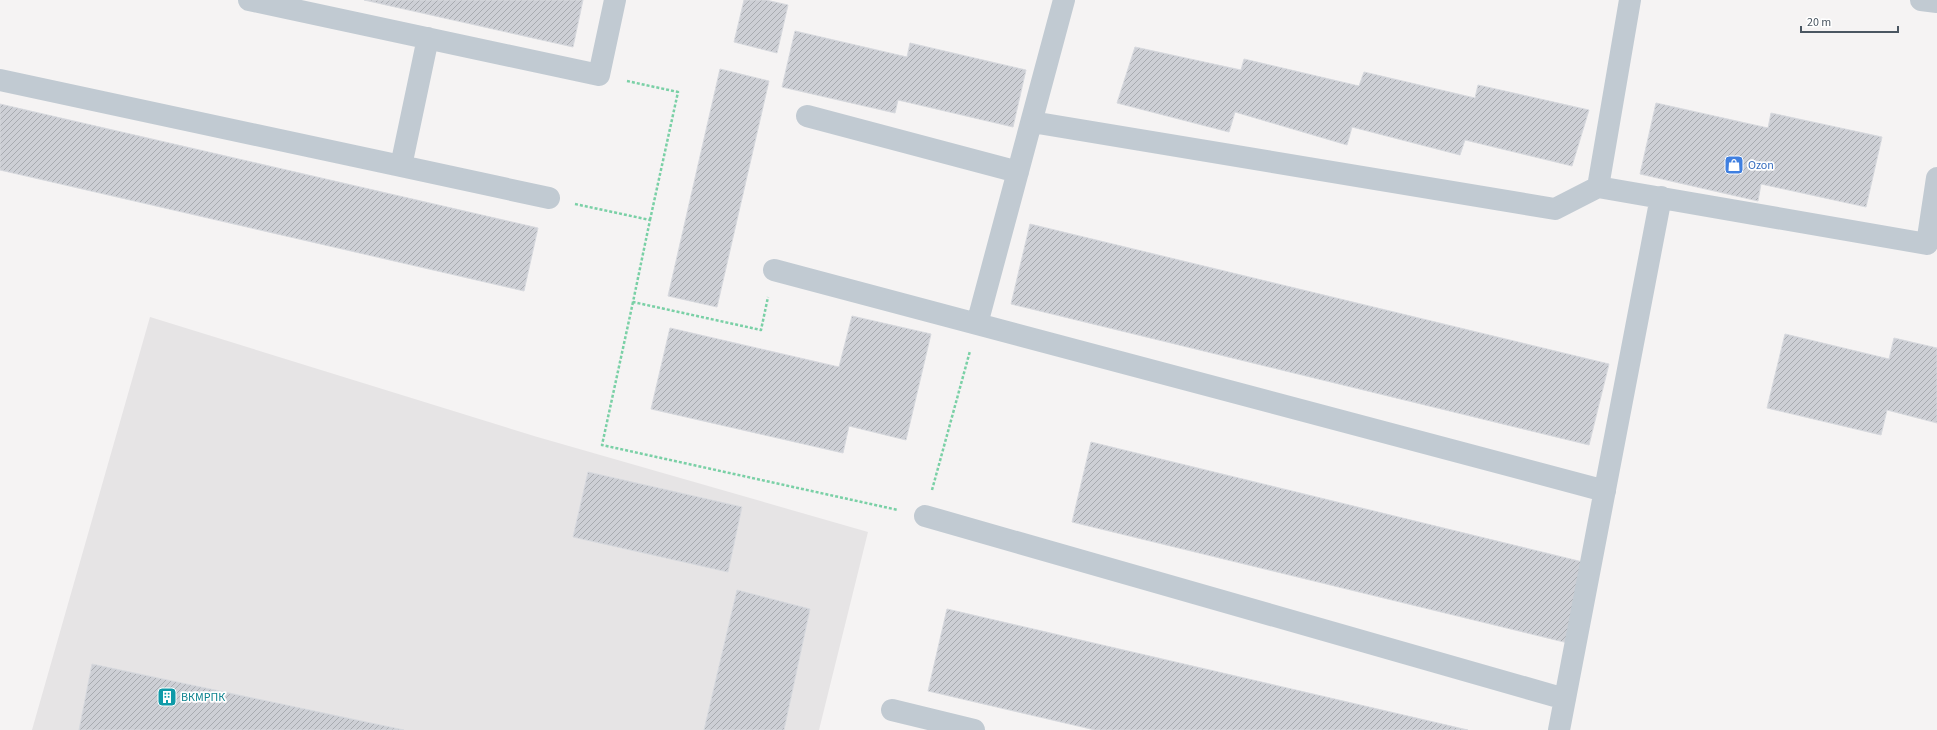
<svg xmlns="http://www.w3.org/2000/svg" width="1937" height="730" font-family="'Source Sans 3',sans-serif">
	<style>
		.education { fill: #e6e4e5 }
		.building { fill: url(#building-hatch); stroke: #d7d9de }
		.lines { fill: none; stroke-linecap: round; stroke-linejoin: round }
		.path { stroke: #7ad0a6; stroke-width: 2.5; stroke-dasharray: 3 2; stroke-linecap: butt }
		.minor { stroke: #c1cad2; stroke-width: 22 }
		.labels { text-anchor: middle; dominant-baseline: central; stroke-width: 3.5; stroke-linejoin: round; paint-order: stroke }
		.shop-label { font-size: 12px; fill: #366cbe; stroke: #fff; text-anchor: start }
		.culture-label { font-size: 12px; fill: #0d838f; stroke: #fff; text-anchor: start }
	</style>
	<defs>
		<pattern id="building-hatch" width="6" height="6" patternUnits="userSpaceOnUse"><rect width="6" height="6" fill="#cdcfd5"/><path d="M-1 1l2-2M0 6l6-6M5 7l2-2" fill="none" stroke="#a8abb0"/></pattern>
	</defs>
	<rect width="100%" height="100%" fill="#f5f3f3"/>
	<path class="education" d="M150,317L534,436L868,532L819,730H32Z"/>
	<path class="building" d="M364,0H583L573,47Z
		M744,0H766L788,5L777,53L734,42Z
		M795,31L907,57L910,43L1026,70L1013,127L898,100L895,113L782,87Z
		M1135,47L1241,70L1244,59L1359,86L1364,72L1475,98L1478,85L1589,110L1572,166L1465,140L1460,155L1352,127L1347,145L1235,112L1229,132L1117,103Z
		M720,69L769,81L717,307L668,296Z
		M1656,103L1768,128L1771,113L1882,137L1866,207L1761,184L1758,201L1640,174Z
		M0,104L538,228L524,291L0,170Z
		M1030,224L1609,364L1589,445L1011,304Z
		M852,316L931,334L906,440L849,426L843,453L651,409L670,328L839,367Z
		M1785,334L1889,359L1894,338L1937,348V423L1887,410L1881,435L1767,408Z
		M1091,442L1587,563L1568,643L1072,522Z
		M588,472L742,507L728,572L573,537Z
		M737,590L810,609L784,730H704Z
		M947,609L1468,730H1095L928,691Z
		M92,664L404,730H79Z"/>
	<g class="lines">
		<path class="path" d="M627,81L678,92L650,220
			M575,204L650,220L633,302L761,330L768,297
			M633,302L602,445L898,510
			M932,490L970,351"/>
		<path class="minor" d="M249,0L599,75L615,0
			M1630,0L1598,187L1927,244L1937,178
			M1921,0L1937,2
			M0,80L401,166L428,38
			M807,116L1018,172
			M1032,122L1555,209L1598,187
			M401,166L549,198
			M774,270L1605,491
			M977,324L1064,0
			M925,516L1565,699
			M892,710L974,730
			M1559,730L1661,197"/>
	</g>
	<defs>
		<symbol id="shop-square" viewBox="-11 -11 22 22"><rect x="-9" y="-9" width="18" height="18" rx="4" fill="#3f7fe0" stroke="#fff"/><path d="M-5-2.5h2.3a2.7 3.5 0 0 1 5.4 0H5L5.5 6h-11ZM-1.5-2.5h3a1.5 2.3 0 0 0-3 0Z" fill="#fff"/></symbol>
		<symbol id="building-square" viewBox="-11 -11 22 22"><rect x="-9" y="-9" width="18" height="18" rx="4" fill="#0f9aa8" stroke="#fff"/><path d="M-4-6H4V6H1V3H-1V6H-4ZM-2.5-4.3h1.7v1.8h-1.7ZM.8-4.3h1.7v1.8H.8ZM-2.5-1h1.7V.8h-1.7ZM.8-1h1.7V.8H.8Z" fill="#fff"/></symbol>
	</defs>
	<g fill-rule="evenodd">
		<use href="#shop-square" x="1723" y="154" width="22" height="22"/>
		<use href="#building-square" x="156" y="686" width="22" height="22"/>
	</g>
	<g class="labels">
		<g class="shop-label">
			<text x="1748" y="165">Ozon</text>
		</g>
		<g class="culture-label">
			<text x="181" y="697">ВКМРПК</text>
		</g>
	</g>
	<path d="M1801 26v6h97v-6" fill="none" stroke="#4a5661" stroke-width="2"/>
	<text x="1807" y="26" font-size="12" fill="#4a5661" stroke="#ffffff" stroke-width="3" paint-order="stroke">20 m</text>
</svg>
